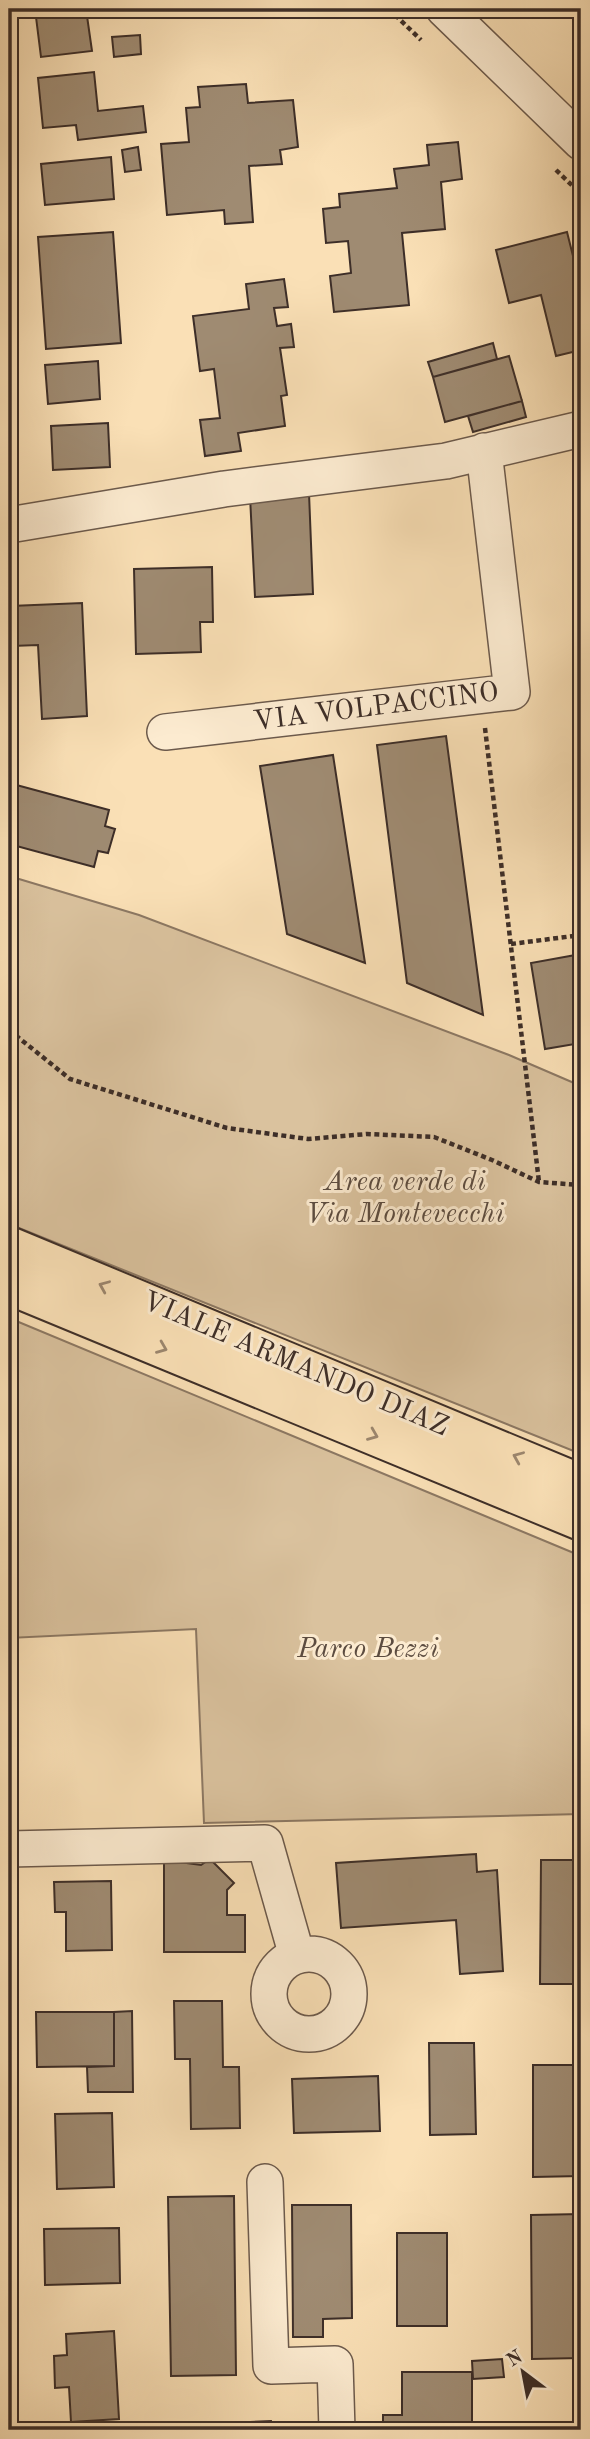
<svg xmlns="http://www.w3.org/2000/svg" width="590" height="2439" font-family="'Old Standard TT',serif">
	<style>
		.green { fill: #dac29e; stroke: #8c7863; stroke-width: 2 }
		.building { fill: #9f8b72; stroke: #3d2e28; stroke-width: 2 }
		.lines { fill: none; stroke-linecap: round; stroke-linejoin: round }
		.minor-casing { stroke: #6c5a4c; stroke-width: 38 }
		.major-casing { stroke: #3d2e28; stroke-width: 42 }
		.path { stroke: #3d2e28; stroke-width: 4.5; stroke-dasharray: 5 3.5; stroke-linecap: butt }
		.minor { stroke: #fcebd0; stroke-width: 35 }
		.major { stroke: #fae0b6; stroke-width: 38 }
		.oneway { stroke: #9c876f }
		.labels { text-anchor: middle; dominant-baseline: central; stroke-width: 6; stroke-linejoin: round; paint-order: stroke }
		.street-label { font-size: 28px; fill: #3d2e28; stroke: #fcebd0 }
		.park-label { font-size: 28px; font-style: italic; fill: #5c4c40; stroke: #fcebd0 }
	</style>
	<rect width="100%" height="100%" fill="#fae0b6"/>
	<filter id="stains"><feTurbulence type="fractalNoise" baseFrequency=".00286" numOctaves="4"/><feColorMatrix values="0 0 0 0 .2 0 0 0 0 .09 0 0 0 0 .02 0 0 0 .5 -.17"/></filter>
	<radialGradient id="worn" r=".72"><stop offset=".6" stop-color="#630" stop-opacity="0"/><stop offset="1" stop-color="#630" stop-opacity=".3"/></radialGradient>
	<path class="green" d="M9,876L139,915L509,1055L581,1086V1454L9,1224Z
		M9,1318L581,1556V1814L204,1823L196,1629L9,1638Z"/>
	<path class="building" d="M35,9H86L92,51L41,57Z
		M140,35L141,54L114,57L112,37Z
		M94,72L98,111L143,106L146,132L78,140L76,125L43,128L38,78Z
		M246,84L248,103L293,100L298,147L280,150L282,164L249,166L253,222L225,224L224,210L167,215L161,144L189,142L186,108L200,107L198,87Z
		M458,142L462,179L441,182L445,229L402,233L409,305L334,312L330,276L351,273L348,241L326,243L323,209L340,207L339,194L397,188L394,169L429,165L427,145Z
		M138,147L141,170L125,172L122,150Z
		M111,157L114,199L45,205L41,164Z
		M113,232L121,343L46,349L38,237Z
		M567,232L573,256L581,254V350L556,356L541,295L509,303L496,250Z
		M284,279L288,307L274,308L277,326L291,324L294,347L280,348L287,395L281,396L285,426L238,433L241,451L205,456L200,420L220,418L214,369L200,371L193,316L249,309L246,284Z
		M493,343L497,359L433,377L428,362Z
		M509,356L522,401L445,422L433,377Z
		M98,361L100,399L48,404L45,365Z
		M522,401L526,417L473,432L468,416Z
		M108,423L110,467L53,470L51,426Z
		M309,493L313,594L255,597L250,496Z
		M212,567L213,622H200L201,652L136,654L134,569Z
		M82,603L87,716L42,719L38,645L12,646L11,606Z
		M446,736L483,1015L407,983L377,745Z
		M333,755L365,963L287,934L260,766Z
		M9,783L109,810L105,826L115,829L108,853L98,851L94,867L9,844Z
		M581,954V1043L545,1049L531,963Z
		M476,1854L477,1872L497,1870L503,1971L460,1974L456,1920L341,1928L336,1863Z
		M210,1859L234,1883L227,1890V1915H245V1952H164V1860L201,1865Z
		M541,1860H581V1984H540Z
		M111,1881L112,1950L66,1951V1912H55L54,1882Z
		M174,2001H222L223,2067H239L240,2128L191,2129L190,2059H175Z
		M132,2011L133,2092H88L87,2067L114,2066V2012Z
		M36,2012H114V2066L37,2067Z
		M429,2043H474L476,2134L430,2135Z
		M533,2065H581V2176L533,2177Z
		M378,2076L380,2131L294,2133L292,2079Z
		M112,2113L114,2187L57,2189L55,2114Z
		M234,2196L236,2375L171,2376L168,2197Z
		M292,2205H351L352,2318L323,2319V2337H293Z
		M581,2214V2358L532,2359L531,2215Z
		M119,2228L120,2283L45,2285L44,2229Z
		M397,2233H447V2326H397Z
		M114,2331L119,2419L71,2422L69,2387L55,2388L54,2356L67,2355L66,2334Z
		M502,2359L504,2377L473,2379L472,2361Z
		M402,2372H472V2430H383V2415H402Z
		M271,2421L272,2430H181L180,2425Z"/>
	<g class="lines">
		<defs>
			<path id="minor" d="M444,9L581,142
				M9,525L224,489L446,461L581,429
				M165,732L512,692L484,451
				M9,1849L265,1843L297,1956
				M269 1994a40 40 0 1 1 80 0a40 40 0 1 1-80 0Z
				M265,2182L271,2366L335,2364L337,2430"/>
			<path id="major" d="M9,1246L581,1484
				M9,1285L581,1521"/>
		</defs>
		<use href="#minor" class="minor-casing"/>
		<use href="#major" class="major-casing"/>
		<path class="path" d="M389,9L421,40
			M556,170L581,194
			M485,728L539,1182
			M511,944L581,935
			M9,1030L70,1079L227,1128L308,1139L367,1134L434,1137L492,1160L539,1182L581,1185"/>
		<use href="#minor" class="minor"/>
		<use href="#major" class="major"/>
	</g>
	<defs><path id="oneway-chevron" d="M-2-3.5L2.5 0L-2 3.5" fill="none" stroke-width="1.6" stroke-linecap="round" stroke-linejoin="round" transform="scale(1.75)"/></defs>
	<g class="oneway">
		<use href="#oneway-chevron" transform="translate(104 1286) rotate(-157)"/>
		<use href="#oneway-chevron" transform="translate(162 1348) rotate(22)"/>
		<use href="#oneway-chevron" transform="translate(373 1435) rotate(22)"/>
		<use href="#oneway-chevron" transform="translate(518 1457) rotate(-157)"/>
	</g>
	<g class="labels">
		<g class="street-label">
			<text transform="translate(376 708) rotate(-7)">VIA VOLPACCINO</text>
			<text transform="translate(295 1365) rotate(23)">VIALE ARMANDO DIAZ</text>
		</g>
		<g class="park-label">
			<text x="405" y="1183">Area verde di<tspan x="405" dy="32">Via Montevecchi</tspan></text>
			<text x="368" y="1650">Parco Bezzi</text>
		</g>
	</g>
	<rect width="590" height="2439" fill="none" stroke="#fae0b6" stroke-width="35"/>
	<rect x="10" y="10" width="569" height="2418" fill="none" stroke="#3d2e28" stroke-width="3.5"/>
	<rect x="18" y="18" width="555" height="2404" fill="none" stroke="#3d2e28" stroke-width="2"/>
	<g transform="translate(523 2372) rotate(328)" stroke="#fcebd0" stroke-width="5" paint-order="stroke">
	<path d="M0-5L12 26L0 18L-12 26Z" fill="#3d2e28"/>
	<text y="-10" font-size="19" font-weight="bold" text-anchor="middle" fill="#3d2e28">N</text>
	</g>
	<rect width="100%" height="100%" filter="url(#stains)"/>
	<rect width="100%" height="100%" fill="url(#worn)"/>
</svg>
